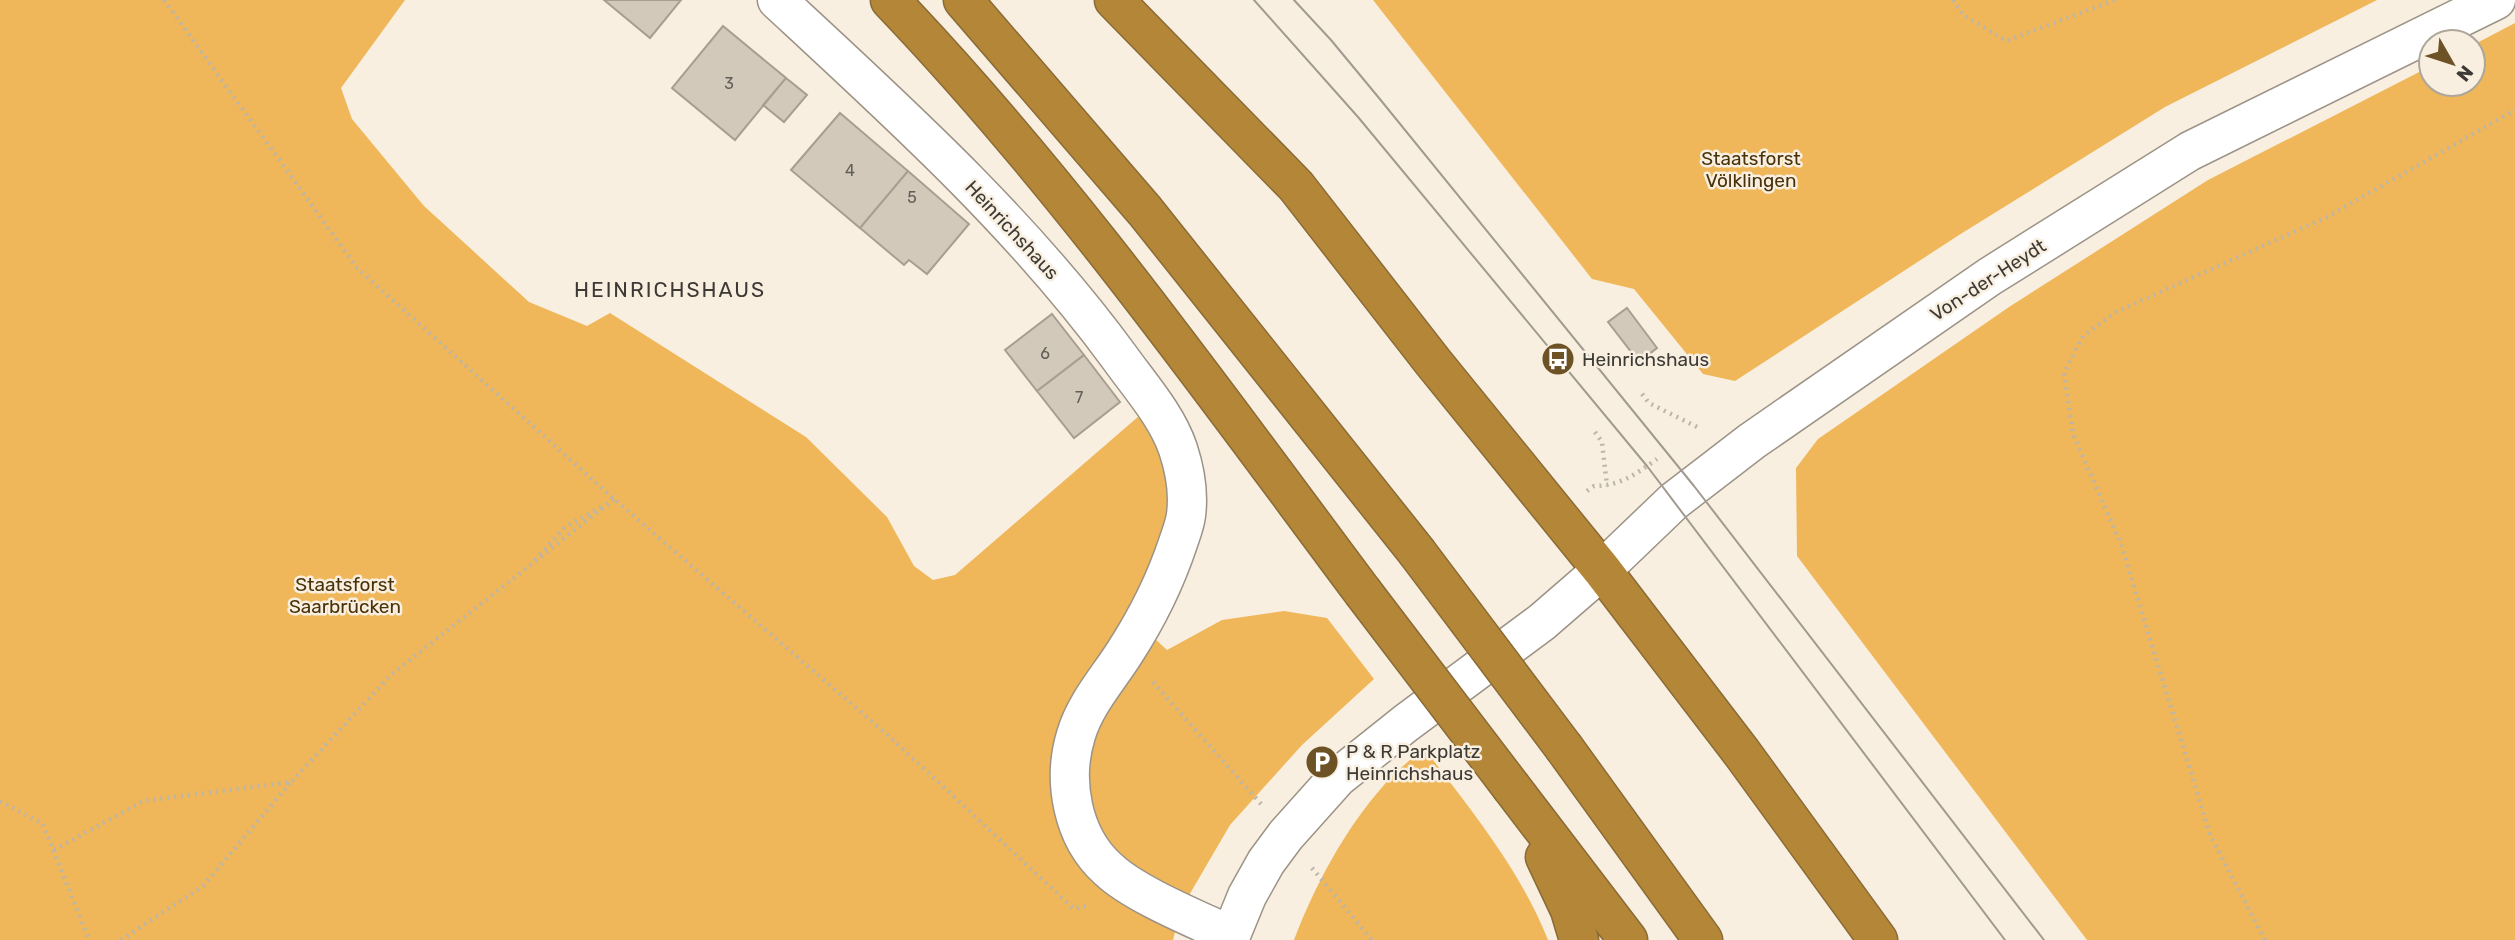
<svg xmlns="http://www.w3.org/2000/svg" width="2515" height="940" font-family="Rubik,sans-serif">
	<style>
		.forest { fill: #efb759 }
		.building { fill: #d2c9bb; stroke: #a79e91; stroke-width: 2 }
		.lines { fill: none; stroke-linecap: round; stroke-linejoin: round }
		.minor-casing { stroke: #9c9386; stroke-width: 41 }
		.motorway-casing { stroke: #8a6b36; stroke-width: 41 }
		.path { stroke: #bcb5a9; stroke-width: 4.5; stroke-dasharray: 2 5; stroke-linecap: butt }
		.minor { stroke: #fff; stroke-width: 38 }
		.motorway { stroke: #b48637; stroke-width: 38 }
		.tram { stroke: #a19a90; stroke-width: 2 }
		.motorway-bridge-casing { stroke: #8a6b36; stroke-width: 41; stroke-linecap: butt }
		.motorway-bridge { stroke: #b48637; stroke-width: 38 }
		.labels { text-anchor: middle; dominant-baseline: central; stroke-width: 5; stroke-linejoin: round; paint-order: stroke }
		.number-label { font-size: 16px; fill: #625d56 }
		.park-label { font-size: 19px; fill: #493209; stroke: #f8efe0 }
		.street-label { font-size: 19px; fill: #3d3934; stroke: #f8efe0 }
		.poi-label { font-size: 19px; fill: #3d3934; stroke: #f8efe0; text-anchor: start }
		.neighbourhood-label { font-size: 21px; letter-spacing: 2px; fill: #3d3934; stroke: #f8efe0 }
	</style>
	<rect width="100%" height="100%" fill="#f8efe0"/>
	<path class="forest" d="M0,0H405L341,88L352,119L424,206L529,302L587,326L610,313L806,437L887,517L914,566L933,580L955,575L1139,416L1171,469L1167,514L1149,566L1126,612L1167,650L1222,620L1284,611L1327,618L1374,679L1302,745L1230,825L1181,909L1173,940H0Z
		M1373,0H2377L2165,107L1959,235L1735,381L1703,374L1634,289L1592,279Z
		M2515,23V940H2087L1797,556L1796,468L1818,439L2009,307L2208,180L2431,66V84H2473V45Z
		M1424,748C1470,809 1520,869 1548,940H1294C1315,885 1345,829 1384,785C1395,771 1411,760 1424,748Z"/>
	<path class="building" d="M604,0H681L650,38Z
		M723,26L786,78L735,140L672,88Z
		M786,78L807,95L784,122L763,105Z
		M840,113L908,171L860,228L791,170Z
		M908,171L969,224L927,274L909,260L904,265L860,228Z
		M1627,308L1657,348L1639,362L1608,322Z
		M1052,314L1084,355L1037,391L1005,350Z
		M1084,355L1120,402L1074,438L1037,391Z"/>
	<g class="lines">
		<defs>
			<path id="minor" d="M777,0C898,112 1022,224 1120,358C1140,386 1167,416 1178,449C1185,470 1189,492 1186,515C1185,524 1181,534 1178,543C1165,582 1147,618 1125,652C1108,679 1085,704 1076,735C1062,780 1072,837 1108,869C1134,894 1196,919 1230,935
				M1229,940L1247,896L1266,862L1286,835L1337,778L1406,723L1542,622L1602,570L1674,501L1752,441L1989,277L2190,151L2496,0"/>
			<path id="motorway" d="M890,0C1065,183 1211,389 1362,591
				M963,0L1145,211L1416,551
				M1114,0L1296,186L1433,362L1602,570L1742,753L1878,940
				M1565,749L1703,940
				M1512,788L1628,940
				M1545,857L1570,910L1579,940"/>
		</defs>
		<use href="#minor" class="minor-casing"/>
		<use href="#motorway" class="motorway-casing"/>
		<path class="path" d="M164,0L357,268L614,499L891,738L1074,909L1089,905
			M1953,0L1963,15L2006,41L2115,0
			M1642,394L1649,403L1701,429
			M1595,432L1602,442L1607,486
			M1587,491L1594,486C1620,486 1636,474 1657,459
			M535,560L565,527L601,507
			M1153,682L1261,804
			M0,801L43,824L89,940
			M54,850L143,801L291,782L392,674L614,499
			M1312,868L1372,940
			M121,940L203,886L291,782
			M2265,940L2210,835L2121,544L2073,434L2064,373L2083,336L2116,312L2327,217L2515,110"/>
		<use href="#minor" class="minor"/>
		<use href="#motorway" class="motorway"/>
		<path class="tram" d="M1254,0L1358,117L1647,466L2005,940
			M1294,0L1331,40L1379,98L1694,486L2044,940"/>
		<defs>
			<path id="motorway-bridge" d="M1416,551L1565,749
				M1362,591L1512,788"/>
		</defs>
		<use href="#motorway-bridge" class="motorway-bridge-casing"/>
		<use href="#motorway-bridge" class="motorway-bridge"/>
	</g>
	<defs>
		<symbol id="bus-disc" viewBox="-11 -11 22 22"><circle r="9.5" fill="#6d5225" stroke="#f8efe0"/><path d="M-5-6H5V4H4V6H2V4H-2V6H-4V4H-5ZM-3.5-4V0h7V-4ZM-3.5 1.2v1.5H-2V1.2ZM2 1.2v1.5H3.5V1.2Z" fill="#fff"/></symbol>
		<symbol id="parking-disc" viewBox="-11 -11 22 22"><circle r="9.5" fill="#6d5225" stroke="#f8efe0"/><path d="M-3.5-5.5H1a3.5 3.5 0 0 1 0 7H-1V5.5H-3.5ZM-1-3.4V-.6H.8a1.4 1.4 0 0 0 0-2.8Z" fill="#fff"/></symbol>
	</defs>
	<g fill-rule="evenodd">
		<use href="#bus-disc" x="1539" y="340" width="38" height="38"/>
		<use href="#parking-disc" x="1303" y="743" width="38" height="38"/>
	</g>
	<g class="labels">
		<g class="number-label">
			<text x="729" y="83">3</text>
			<text x="850" y="170">4</text>
			<text x="912" y="197">5</text>
			<text x="1045" y="353">6</text>
			<text x="1079" y="397">7</text>
		</g>
		<g class="park-label">
			<text x="1751" y="158">Staatsforst<tspan x="1751" dy="22">Völklingen</tspan></text>
			<text x="345" y="584">Staatsforst<tspan x="345" dy="22">Saarbrücken</tspan></text>
		</g>
		<g class="street-label">
			<text transform="translate(1012 230) rotate(47)">Heinrichshaus</text>
			<text transform="translate(1988 280) rotate(-33)">Von-der-Heydt</text>
		</g>
		<g class="poi-label">
			<text x="1582" y="359">Heinrichshaus</text>
			<text x="1346" y="751">P &amp; R Parkplatz<tspan x="1346" dy="22">Heinrichshaus</tspan></text>
		</g>
		<g class="neighbourhood-label">
			<text x="670" y="289">HEINRICHSHAUS</text>
		</g>
	</g>
	<g transform="translate(2452 63) rotate(129)"><circle r="33" fill="#f8efe0" stroke="#ada69b" stroke-width="2"/>
	<path d="M0-5L12 26L0 18L-12 26Z" fill="#6d5225"/>
	<text y="-10" font-size="19" font-weight="bold" text-anchor="middle" fill="#3d3934">N</text>
	</g>
</svg>
